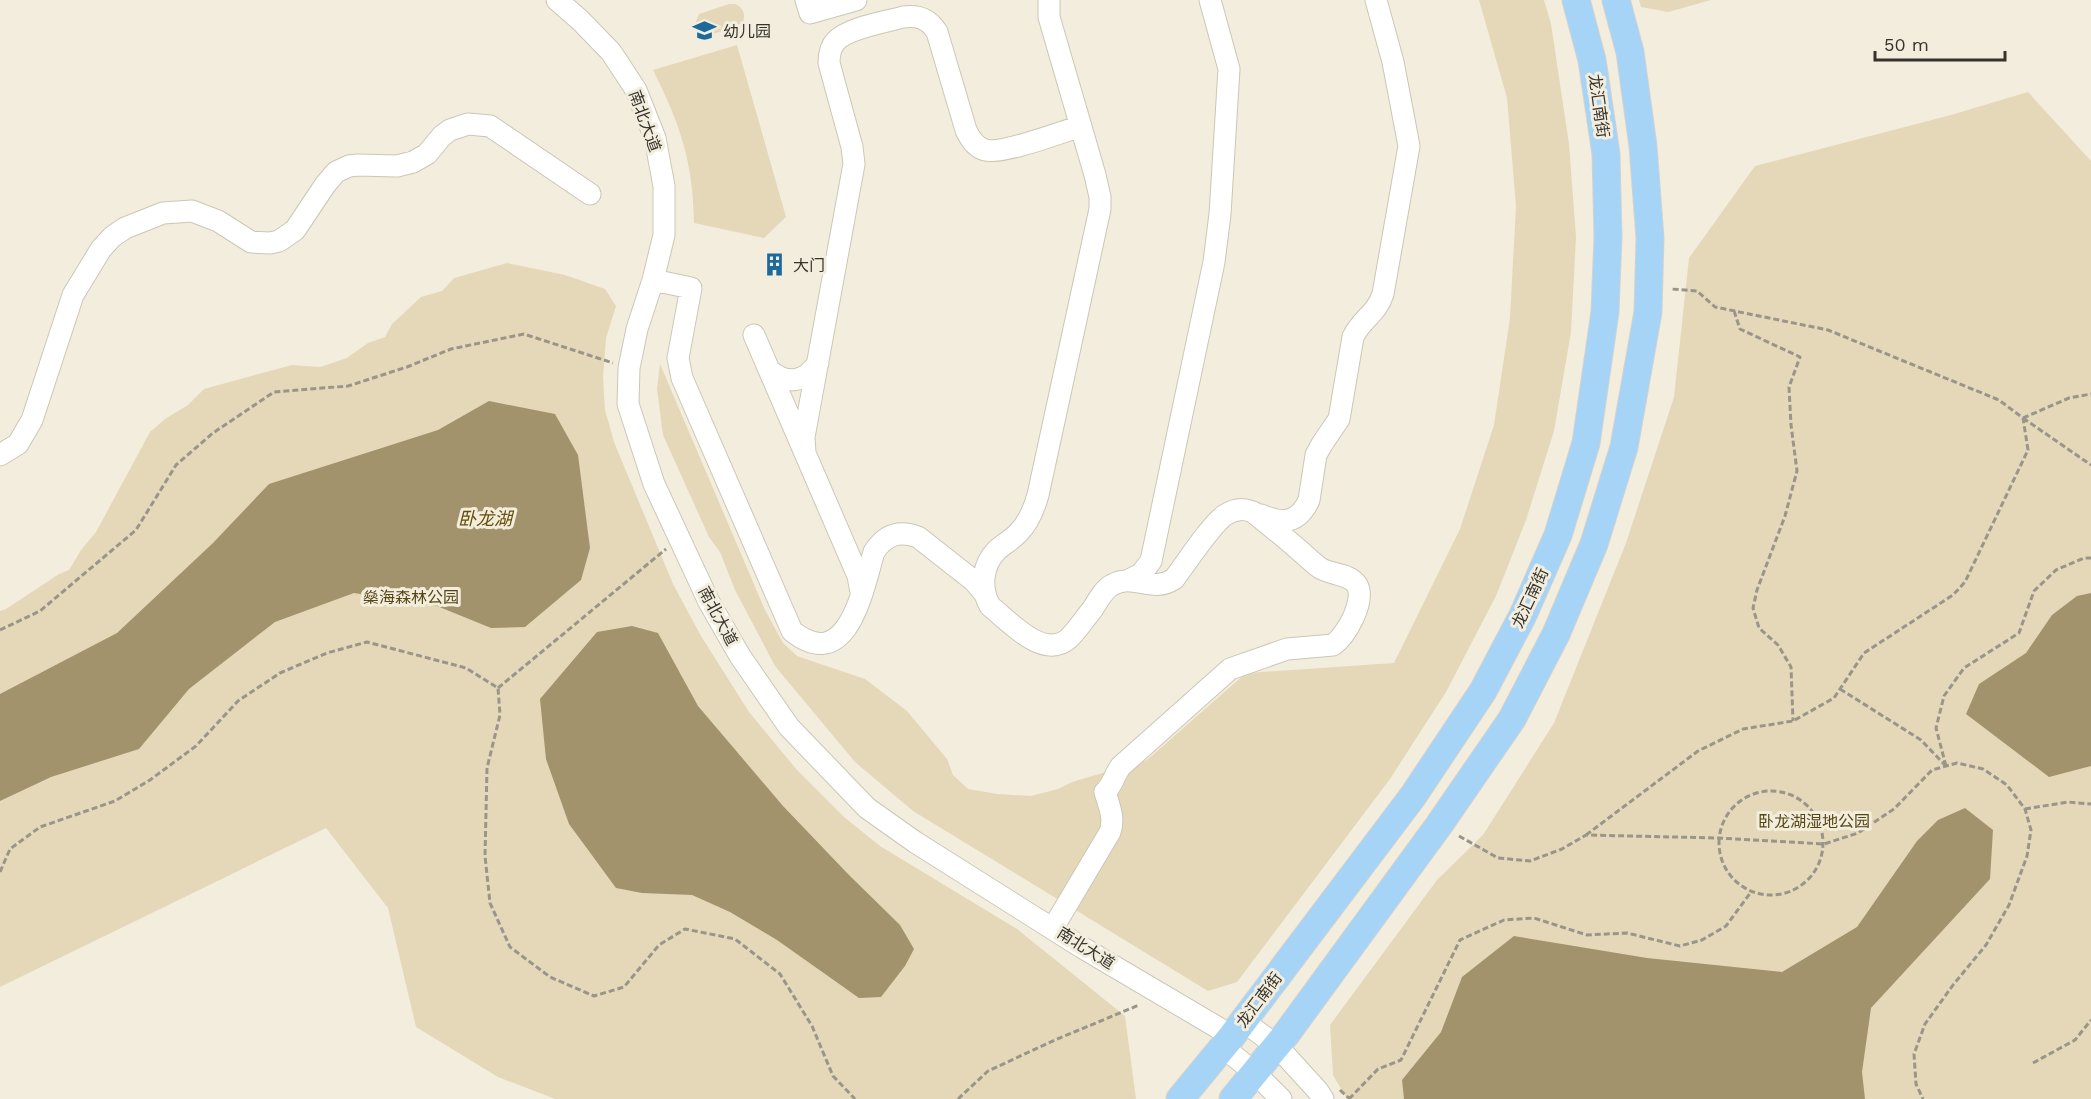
<svg xmlns="http://www.w3.org/2000/svg" width="2091" height="1099" font-family="'Work Sans','Noto Sans SC',sans-serif">
	<style>
		.green { fill: #e5d8b8 }
		.water { fill: #a2936c }
		.lines { fill: none; stroke-linecap: round; stroke-linejoin: round }
		.minor-casing { stroke: #ccc6b6; stroke-width: 23 }
		.major-casing { stroke: #d3d2d1; stroke-width: 29 }
		.path { stroke: #9a958a; stroke-width: 3; stroke-dasharray: 6 3; stroke-linecap: butt }
		.minor { stroke: #fff; stroke-width: 21 }
		.major { stroke: #a5d4f7; stroke-width: 27 }
		.labels { text-anchor: middle; dominant-baseline: central; stroke-width: 6; stroke-linejoin: round; paint-order: stroke }
		.poi-label { font-size: 16px; fill: #35332c; stroke: #f3eddd; text-anchor: start }
		.street-label { font-size: 16px; fill: #35332c; stroke: #f3eddd }
		.park-label { font-size: 16px; fill: #574615; stroke: #f3eddd }
		.water-label { font-size: 18px; font-style: italic; fill: #664f08; stroke: #f3eddd }
	</style>
	<rect width="100%" height="100%" fill="#f3eddd"/>
	<path class="green" d="M1479,0H1544L1551,24L1569,144L1576,237L1571,332L1554,431L1526,520L1496,596L1446,692L1390,779L1237,982L1208,991L913,811L855,762L775,666L735,590L720,552L709,537L663,435L657,389L660,364L765,610L783,643L797,656L865,679L907,711L947,759L953,775L968,789L997,794L1031,796L1058,789L1072,782L1147,760L1246,673L1394,663L1460,529L1494,425L1510,318L1516,206L1507,98Z
		M1639,0H1711L1668,12L1641,7Z
		M729,4H735C744,8 747,16 741,25L710,35L700,33L695,24L699,14Z
		M737,45L786,217L764,238L694,223C693,161 680,124 653,70Z
		M2028,92L2091,161V1099H1347L1333,1075L1330,1025L1437,880L1483,835L1554,723L1626,543L1674,397L1689,258L1755,166L1951,115Z
		M507,263L565,275L605,289L616,306L606,338L603,377L605,410L614,442L673,584L701,636L749,712L797,770L844,817L880,846L1017,929L1125,1016L1136,1099H555L498,1077L416,1027L388,908L326,828L0,987V611L6,609L59,574L69,570L81,550L96,532L150,432L165,419L188,405L204,389L292,365L320,367L347,358L368,343L385,337L392,324L421,297L442,291L454,278Z"/>
	<path class="water" d="M489,401L555,414L578,455L590,548L581,580L525,627L491,628L437,606L354,593L275,622L189,689L139,749L51,777L0,801V694L117,633L213,543L269,484L438,430Z
		M2091,593V766L2049,777L1966,714L1979,684L2026,653L2052,615L2077,596Z
		M632,626L658,633L698,706L783,806L848,874L900,925L914,949L905,966L881,997L859,998L777,940L730,912L692,895L642,893L616,888L569,824L546,759L540,699L597,632Z
		M1965,808L1993,830L1990,879L1871,1008L1862,1072L1865,1099H1404L1402,1080L1441,1032L1462,977L1514,936L1647,958L1782,972L1857,927L1917,841L1938,820Z"/>
	<g class="lines">
		<defs>
			<path id="minor" d="M557,0L580,20L611,52L636,90L655,138L664,186V235L653,280L637,329L629,368L628,404L654,484L709,602L740,656L789,727L867,808L915,842L1083,948L1232,1036
				M806,0L810,13L856,0
				M1049,0V17L1095,175L1100,197V209L1038,495C1034,509 1029,522 1019,532C1013,539 1004,544 997,550C982,565 980,588 990,606C1009,621 1043,660 1068,639C1077,631 1084,619 1092,610C1097,602 1104,589 1112,585C1134,572 1151,594 1174,579C1187,562 1210,526 1225,515C1234,509 1244,508 1253,512C1268,524 1284,537 1299,550C1306,556 1313,563 1320,568C1331,575 1349,573 1357,585C1366,601 1346,636 1333,645L1287,649L1230,669L1121,766C1114,775 1113,785 1105,792C1109,806 1115,818 1110,832L1053,928
				M653,280L691,288L678,358L682,378L792,631C848,676 863,588 874,552C885,535 899,530 918,537L974,581L984,593
				M754,335L858,576L861,592
				M769,370C787,385 804,383 818,363
				M805,453L804,437L854,164L852,147L829,63C829,55 830,47 836,41C847,28 886,22 903,17C919,15 929,19 937,32L966,130C970,139 975,147 985,150C1001,155 1062,132 1081,126
				M0,455L18,444L32,420L73,295L101,249L112,237L125,228L163,213L192,211L218,221L251,242L270,243L279,241L295,230L325,185L336,172L349,166L358,165L397,166L413,162L427,154L442,136L450,130L468,124L490,126L590,194
				M1261,515C1282,524 1298,524 1309,500L1316,455L1322,444L1339,419L1353,337C1362,318 1376,315 1383,294L1409,146L1393,62L1376,0
				M1129,580L1141,574L1151,561L1214,262L1220,214L1229,69L1210,0
				M1243,1021L1277,1046L1318,1091L1323,1099
				M1223,1047L1255,1073L1281,1099"/>
			<path id="major" d="M1180,1099L1232,1036L1413,796L1483,691L1523,615L1558,535L1586,443L1605,312L1608,237L1606,154L1592,60L1576,0
				M1233,1099L1287,1033L1439,825L1512,719L1556,634L1594,544L1624,447L1648,312L1650,238L1643,146L1630,52L1616,0"/>
		</defs>
		<use href="#minor" class="minor-casing"/>
		<use href="#major" class="major-casing"/>
		<path class="path" d="M1734,311L1740,329L1800,357L1789,387L1791,425L1797,471L1785,516L1757,590L1753,608L1759,628L1778,645L1791,667L1793,721
			M2023,418L2091,465
			M2023,418L2069,398L2091,394
			M0,630L40,611L136,530L176,465L213,433L274,392L348,386L407,367L451,349L524,334L613,363
			M498,688L666,549
			M1840,689L1921,740L1945,765
			M1946,766L1936,728L1944,696L1964,668L2019,633L2034,591L2056,570L2084,558H2091
			M1719 843a52 52 0 1 1 104 0a52 52 0 1 1-104 0Z
			M2025,809L2068,802L2091,804
			M1586,835L1698,751L1743,729L1793,721L1834,698L1864,653L1953,595L1965,582L2028,450L2023,418L1999,400L1828,330L1715,307L1697,291L1671,289
			M1459,836L1498,858L1530,861L1562,849L1586,835L1718,838L1824,844L1858,833L1894,809L1932,770L1957,763L1983,769L2007,785L2025,809L2031,830L2027,856L2009,905L1986,945L1953,985L1925,1024L1914,1054L1916,1084L1923,1099
			M0,872L10,849L40,827L115,801L150,780L196,746L238,701L280,673L327,653L367,642L466,668L498,688L500,715L487,768L485,856L490,903L510,947L550,977L594,996L624,987L659,945L685,929L735,939L780,974L812,1026L833,1076L855,1099
			M2033,1063L2075,1040L2091,1020
			M1340,1090L1350,1099
			M958,1099L988,1071L1055,1040L1139,1005
			M1349,1099L1378,1069L1401,1060L1460,940L1504,920L1534,918L1587,935L1627,933L1680,946L1702,940L1726,926L1751,892"/>
		<use href="#minor" class="minor"/>
		<use href="#major" class="major"/>
	</g>
	<defs>
		<symbol id="school-bare" viewBox="-9 -9 18 18"><path d="M0-5L7-2L0 1L-7-2ZM-4 1L0 2.5L4 1V4Q0 6-4 4Z" fill="#1c699b" stroke="#f3eddd" stroke-width="2.5" paint-order="stroke"/></symbol>
		<symbol id="building-bare" viewBox="-9 -9 18 18"><path d="M-4-6H4V6H1V3H-1V6H-4ZM-2.5-4.3h1.7v1.8h-1.7ZM.8-4.3h1.7v1.8H.8ZM-2.5-1h1.7V.8h-1.7ZM.8-1h1.7V.8H.8Z" fill="#1c699b" stroke="#f3eddd" stroke-width="2.5" paint-order="stroke"/></symbol>
	</defs>
	<g fill-rule="evenodd">
		<use href="#school-bare" x="688" y="14" width="33" height="33"/>
		<use href="#building-bare" x="758" y="248" width="33" height="33"/>
	</g>
	<g class="labels">
		<g class="poi-label">
			<text x="723" y="31">幼儿园</text>
			<text x="793" y="265">大门</text>
		</g>
		<g class="street-label">
			<text transform="translate(1599 106) rotate(82)">龙汇南街</text>
			<text transform="translate(645 121) rotate(70)">南北大道</text>
			<text transform="translate(1530 598) rotate(-65)">龙汇南街</text>
			<text transform="translate(718 616) rotate(62)">南北大道</text>
			<text transform="translate(1086 948) rotate(32)">南北大道</text>
			<text transform="translate(1259 1000) rotate(-53)">龙汇南街</text>
		</g>
		<g class="park-label">
			<text x="411" y="597">燊海森林公园</text>
			<text x="1814" y="821">卧龙湖湿地公园</text>
		</g>
		<g class="water-label">
			<text x="485" y="518">卧龙湖</text>
		</g>
	</g>
	<path d="M1875 51v9h130v-9" fill="none" stroke="#35332c" stroke-width="3"/>
	<text x="1884" y="51" font-size="18" fill="#35332c" stroke="#f3eddd" stroke-width="4.5" paint-order="stroke">50 m</text>
</svg>
